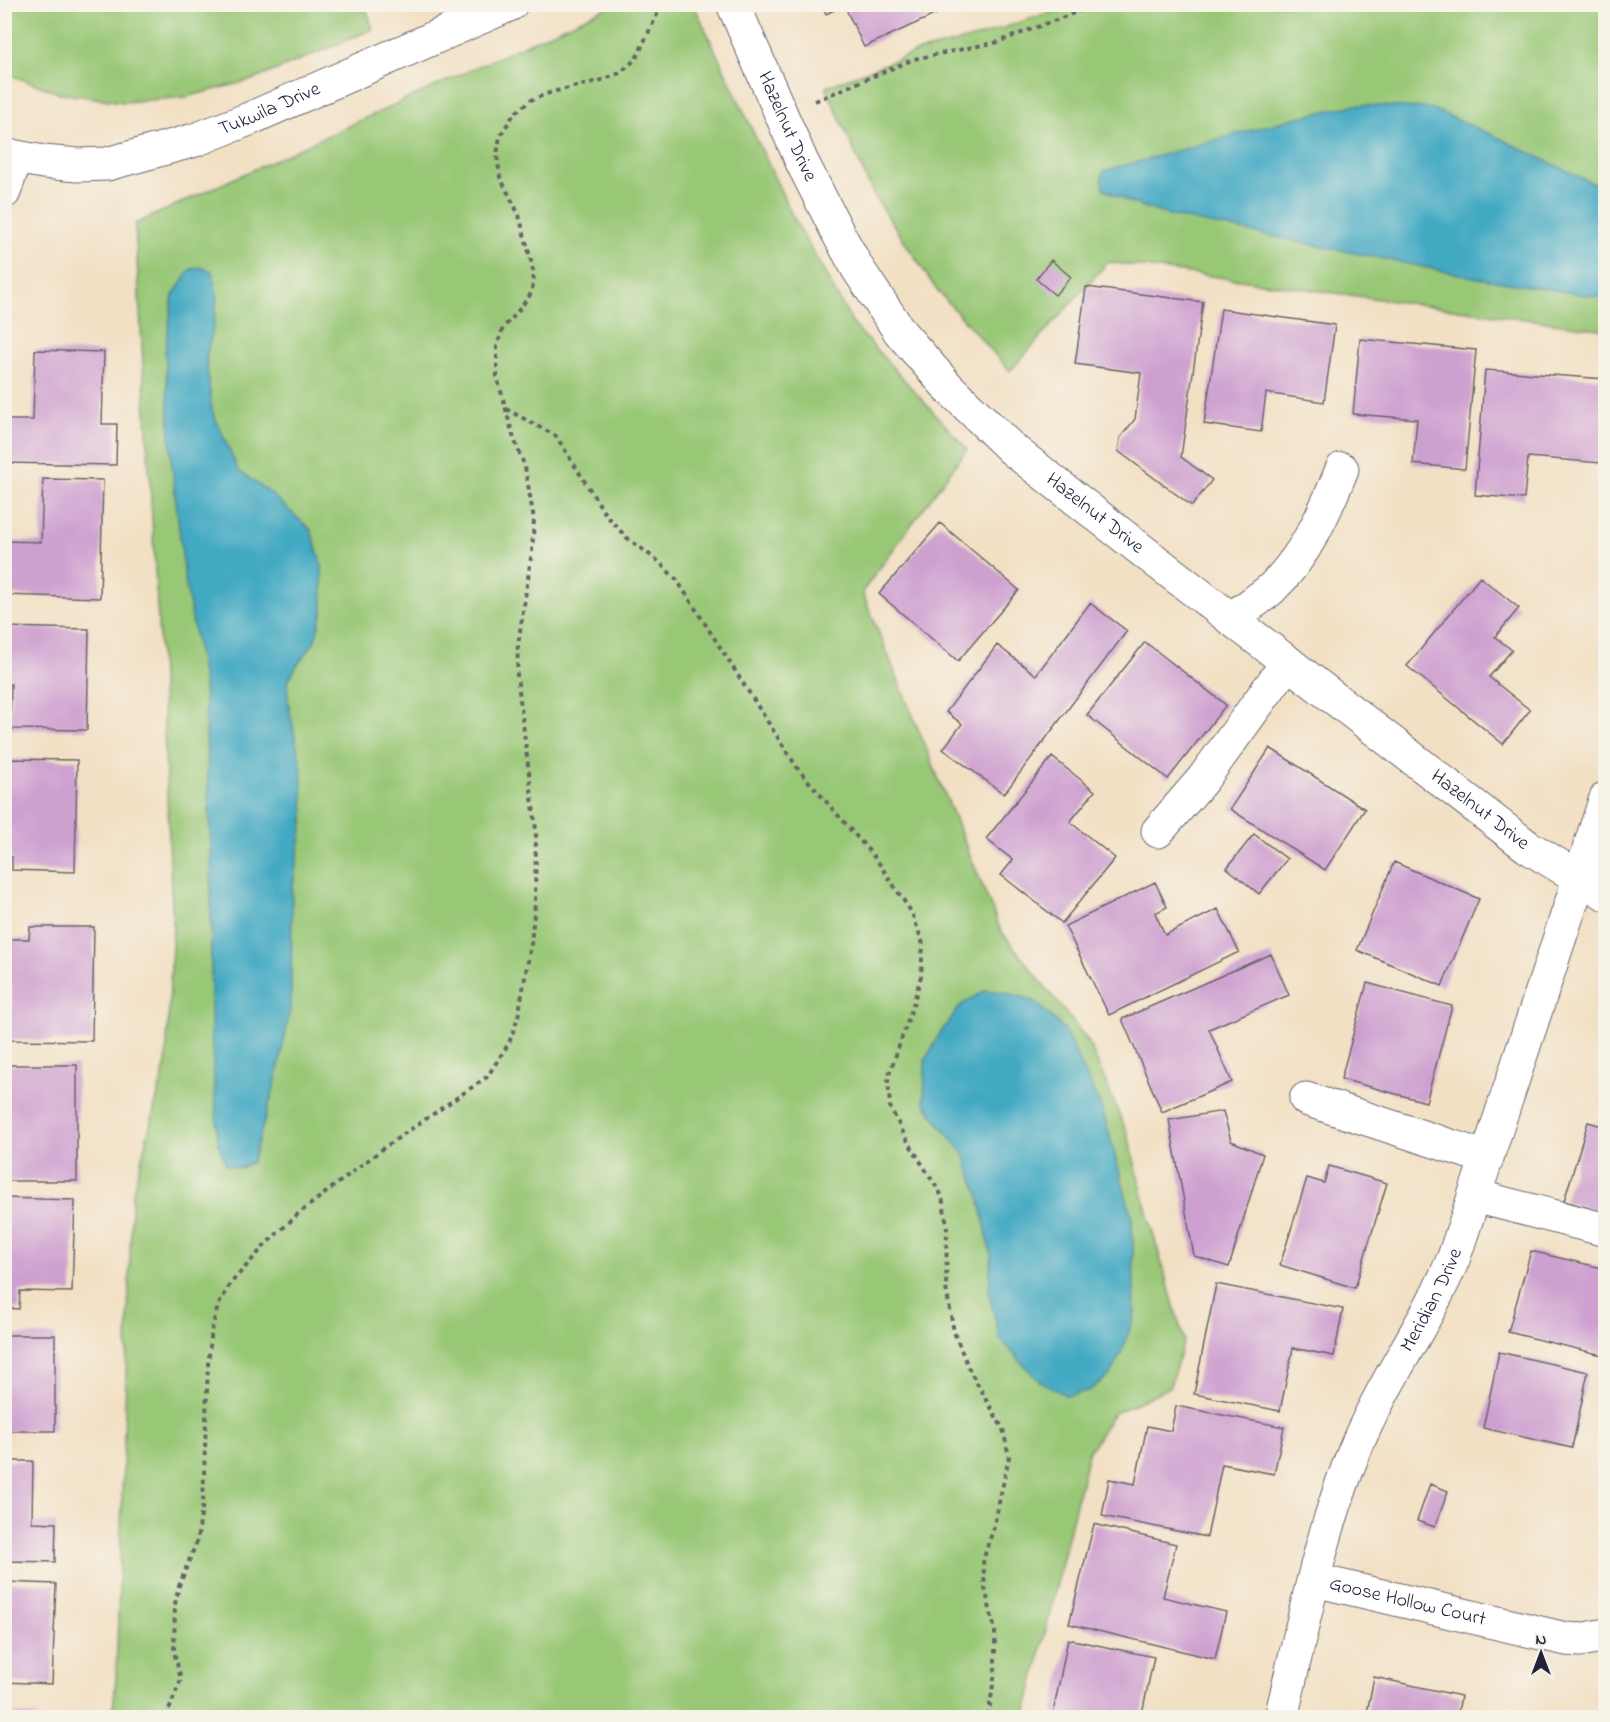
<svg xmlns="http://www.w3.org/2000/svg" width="1610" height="1722" font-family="'Indie Flower',sans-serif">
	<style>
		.green { fill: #98c776; stroke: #5d7458; stroke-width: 1.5 }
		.water { fill: #43a9c3; stroke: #32667f; stroke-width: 1.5 }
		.building { fill: #cea0d0 }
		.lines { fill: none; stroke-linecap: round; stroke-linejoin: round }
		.minor-casing { stroke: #6b646b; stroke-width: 35 }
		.path { stroke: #6b646b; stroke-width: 4; stroke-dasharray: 4.5 4.5; stroke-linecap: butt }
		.minor { stroke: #fff; stroke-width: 33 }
		.labels { text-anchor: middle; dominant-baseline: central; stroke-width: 4.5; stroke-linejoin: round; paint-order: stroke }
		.street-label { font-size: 20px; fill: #22223b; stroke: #f7f3e8 }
	</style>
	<rect width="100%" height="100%" fill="#f7f3e8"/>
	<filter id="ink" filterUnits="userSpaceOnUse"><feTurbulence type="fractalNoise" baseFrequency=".0167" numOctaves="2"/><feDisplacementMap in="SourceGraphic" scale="12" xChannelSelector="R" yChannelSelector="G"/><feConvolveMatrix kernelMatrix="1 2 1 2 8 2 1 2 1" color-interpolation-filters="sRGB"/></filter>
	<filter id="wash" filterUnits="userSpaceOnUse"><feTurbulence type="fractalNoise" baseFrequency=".008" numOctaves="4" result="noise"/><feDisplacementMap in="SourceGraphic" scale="24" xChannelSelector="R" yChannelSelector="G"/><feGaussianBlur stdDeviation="1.35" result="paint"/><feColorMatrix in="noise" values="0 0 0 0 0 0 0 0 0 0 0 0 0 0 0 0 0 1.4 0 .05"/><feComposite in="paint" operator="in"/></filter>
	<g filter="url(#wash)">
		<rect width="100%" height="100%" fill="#f2e0c4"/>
		<path class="green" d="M4,5H365L373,29L255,79L186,97L123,102L59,93L5,73Z
			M612,5H694L790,211L853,324L967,449L862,592L1001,931L1088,1041L1128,1135L1148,1216L1184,1340L1170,1387L1113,1414L1088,1453L1025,1717L112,1718L116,1679L132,1196L166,1063L173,926L163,708L135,224Z
			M1070,5H1605V330L1108,262L1010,371L936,289L873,194L826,87L916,52L977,37Z"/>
		<path class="water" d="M1355,105L1430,108L1495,136L1605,189V298L1483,279L1171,216L1129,202L1104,189L1101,180L1104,171L1298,117Z
			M200,267L212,271L217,295L214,325L206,357L212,410L238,470L269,492L311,530L322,566L323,611L314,643L299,662L287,682L289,708L301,765L304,817L292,892L291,1005L276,1081L252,1162L241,1168L226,1165L218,1142L211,1034V853L204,685L185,580L172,467L165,352L173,295L190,270Z
			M986,990L1005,992L1033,1000L1064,1029L1103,1111L1132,1218L1135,1314L1122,1351L1110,1375L1090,1390L1067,1396L1038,1380L1000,1339L989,1294L991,1256L979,1196L963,1152L939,1124L924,1102L925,1061L939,1035L961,1005Z"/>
		<g id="blocks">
			<path class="building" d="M822,4H950L952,7L864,47L844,5L826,14Z
				M1051,260L1071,277L1055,295L1036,279Z
				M1086,287L1203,302L1181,457L1212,480L1192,506L1118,451L1120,438L1135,419L1141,373L1075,364Z
				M1221,309L1335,325L1324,402L1266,393L1261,432L1204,424Z
				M1360,339L1476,350L1465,469L1413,464L1417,419L1353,414Z
				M35,350L104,352L102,424H117L116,465L4,463V420H33Z
				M1485,370L1606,379V420L1602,463L1528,457L1524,499L1475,495Z
				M43,479L103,480L100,598L4,595V541L41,542Z
				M940,523L1019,590L958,661L879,594Z
				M1480,577L1519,608L1495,637L1512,650L1489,677L1530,710L1503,744L1407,666Z
				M1090,603L1127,631L1004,794L943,749L962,724L946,712L997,645L1036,675Z
				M4,627L89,629L87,730L10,729L11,684H4Z
				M1145,642L1226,705L1168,779L1087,715Z
				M1270,748L1365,809L1325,870L1230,809Z
				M1052,757L1095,791L1070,822L1115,858L1062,923L1001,875L1013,860L986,839Z
				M4,759L77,760L75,872L12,870V857H4Z
				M1254,834L1287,859L1259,894L1227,868Z
				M1394,862L1479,899L1442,986L1357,950Z
				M1155,882L1167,907L1155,913L1165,935L1218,909L1239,952L1109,1015L1065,926Z
				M30,927H94L92,1041L10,1040L11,986H4V939H29Z
				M1271,954L1289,995L1209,1029L1232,1082L1162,1112L1122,1019Z
				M1367,983L1452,1006L1426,1102L1341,1079Z
				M4,1065H77V1181H4Z
				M1605,1090H1606V1106L1601,1105Z
				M1223,1111L1231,1141L1263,1154L1229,1267L1194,1256L1169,1120Z
				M1588,1122L1606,1127V1213L1564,1201Z
				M1329,1166L1387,1183L1355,1288L1280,1265L1307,1178L1324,1183Z
				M4,1198L75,1200L72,1292L20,1291L19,1309L4,1308Z
				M1531,1251L1606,1269V1356L1508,1332Z
				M1216,1284L1343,1309L1334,1356L1293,1348L1280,1411L1194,1394Z
				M4,1335H55V1431H4Z
				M1499,1352L1588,1372L1572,1448L1483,1428Z
				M1176,1406L1284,1427L1274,1474L1222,1464L1207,1537L1102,1516L1109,1479L1135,1484L1147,1426L1171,1431Z
				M4,1461H33L32,1522L56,1523L55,1562L4,1561Z
				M1430,1484L1448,1491L1435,1527L1417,1521Z
				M1094,1524L1176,1544L1163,1597L1226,1612L1215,1659L1069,1624Z
				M4,1582L56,1584L52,1684L4,1682Z
				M1068,1639L1154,1657L1141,1718H1052Z
				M1374,1677L1461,1696L1457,1718H1366Z
				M4,1713L37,1716V1718H4Z"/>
		</g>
	</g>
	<g filter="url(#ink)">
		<use href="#blocks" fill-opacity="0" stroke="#6b646b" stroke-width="1.5"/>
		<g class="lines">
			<defs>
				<g id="minor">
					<path id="s1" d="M733,4L802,162L838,233L858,269L900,332L948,387L1012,449L1144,552L1528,847L1606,894"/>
					<path id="s2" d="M4,161L16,157L43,162L78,165L107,164L195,140L249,119L511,4"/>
					<path d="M4,192L16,157"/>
					<path d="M1231,619C1245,608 1260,599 1272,588C1306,555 1325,512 1342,469"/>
					<path d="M1158,831L1203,779L1288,662"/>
					<path d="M1306,1099L1487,1158"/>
					<path d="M1475,1196L1606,1230"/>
					<path id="s3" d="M1314,1580L1566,1639L1580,1640L1606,1635"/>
					<path id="s4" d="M1281,1718C1303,1625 1321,1528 1359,1440C1386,1377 1428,1321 1454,1257L1606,798"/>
				</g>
			</defs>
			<use href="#minor" class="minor-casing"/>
			<path class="path" d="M815,101L914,59L998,42L1098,4
				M506,409L556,436L606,515L626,537L658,561L677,580L798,769L876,859L912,913L923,944L921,976L913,1005L888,1078L890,1107L907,1140L942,1196L947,1226L946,1288L954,1332L969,1369L1003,1429L1009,1457L993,1530L983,1560L985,1588L995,1631V1672L988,1718
				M166,1718L181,1679L174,1652L175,1604L179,1586L197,1541L203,1503L208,1364L212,1328L218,1306L230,1284L267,1243L298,1214L385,1147L487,1077L509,1043L518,1017L531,944L535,904L536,830L517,675L518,645L532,551L534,520L525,467L514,439L497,377V346L503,328L515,315L530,295L534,282L532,264L519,215L500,177L497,155L500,136L514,114L531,100L552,92L602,80L620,73L636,59L662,4"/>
			<use href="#minor" class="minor"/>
		</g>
	</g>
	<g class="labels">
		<g class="street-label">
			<text stroke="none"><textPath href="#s2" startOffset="276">Tukwila Drive</textPath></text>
			<text stroke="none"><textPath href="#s1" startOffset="134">Hazelnut Drive</textPath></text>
			<text stroke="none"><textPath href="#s1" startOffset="636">Hazelnut Drive</textPath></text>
			<text stroke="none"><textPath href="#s1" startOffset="1122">Hazelnut Drive</textPath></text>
			<text stroke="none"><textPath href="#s4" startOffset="447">Meridian Drive</textPath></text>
			<text stroke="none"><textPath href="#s3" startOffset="96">Goose Hollow Court</textPath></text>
		</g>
	</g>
	<rect width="1610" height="1722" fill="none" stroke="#f7f3e8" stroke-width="24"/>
	<g transform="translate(1541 1653)" stroke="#f7f3e8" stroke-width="4.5" paint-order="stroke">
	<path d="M0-4.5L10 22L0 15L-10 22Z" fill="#22223b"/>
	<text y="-9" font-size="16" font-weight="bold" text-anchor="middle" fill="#22223b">N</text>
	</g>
</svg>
